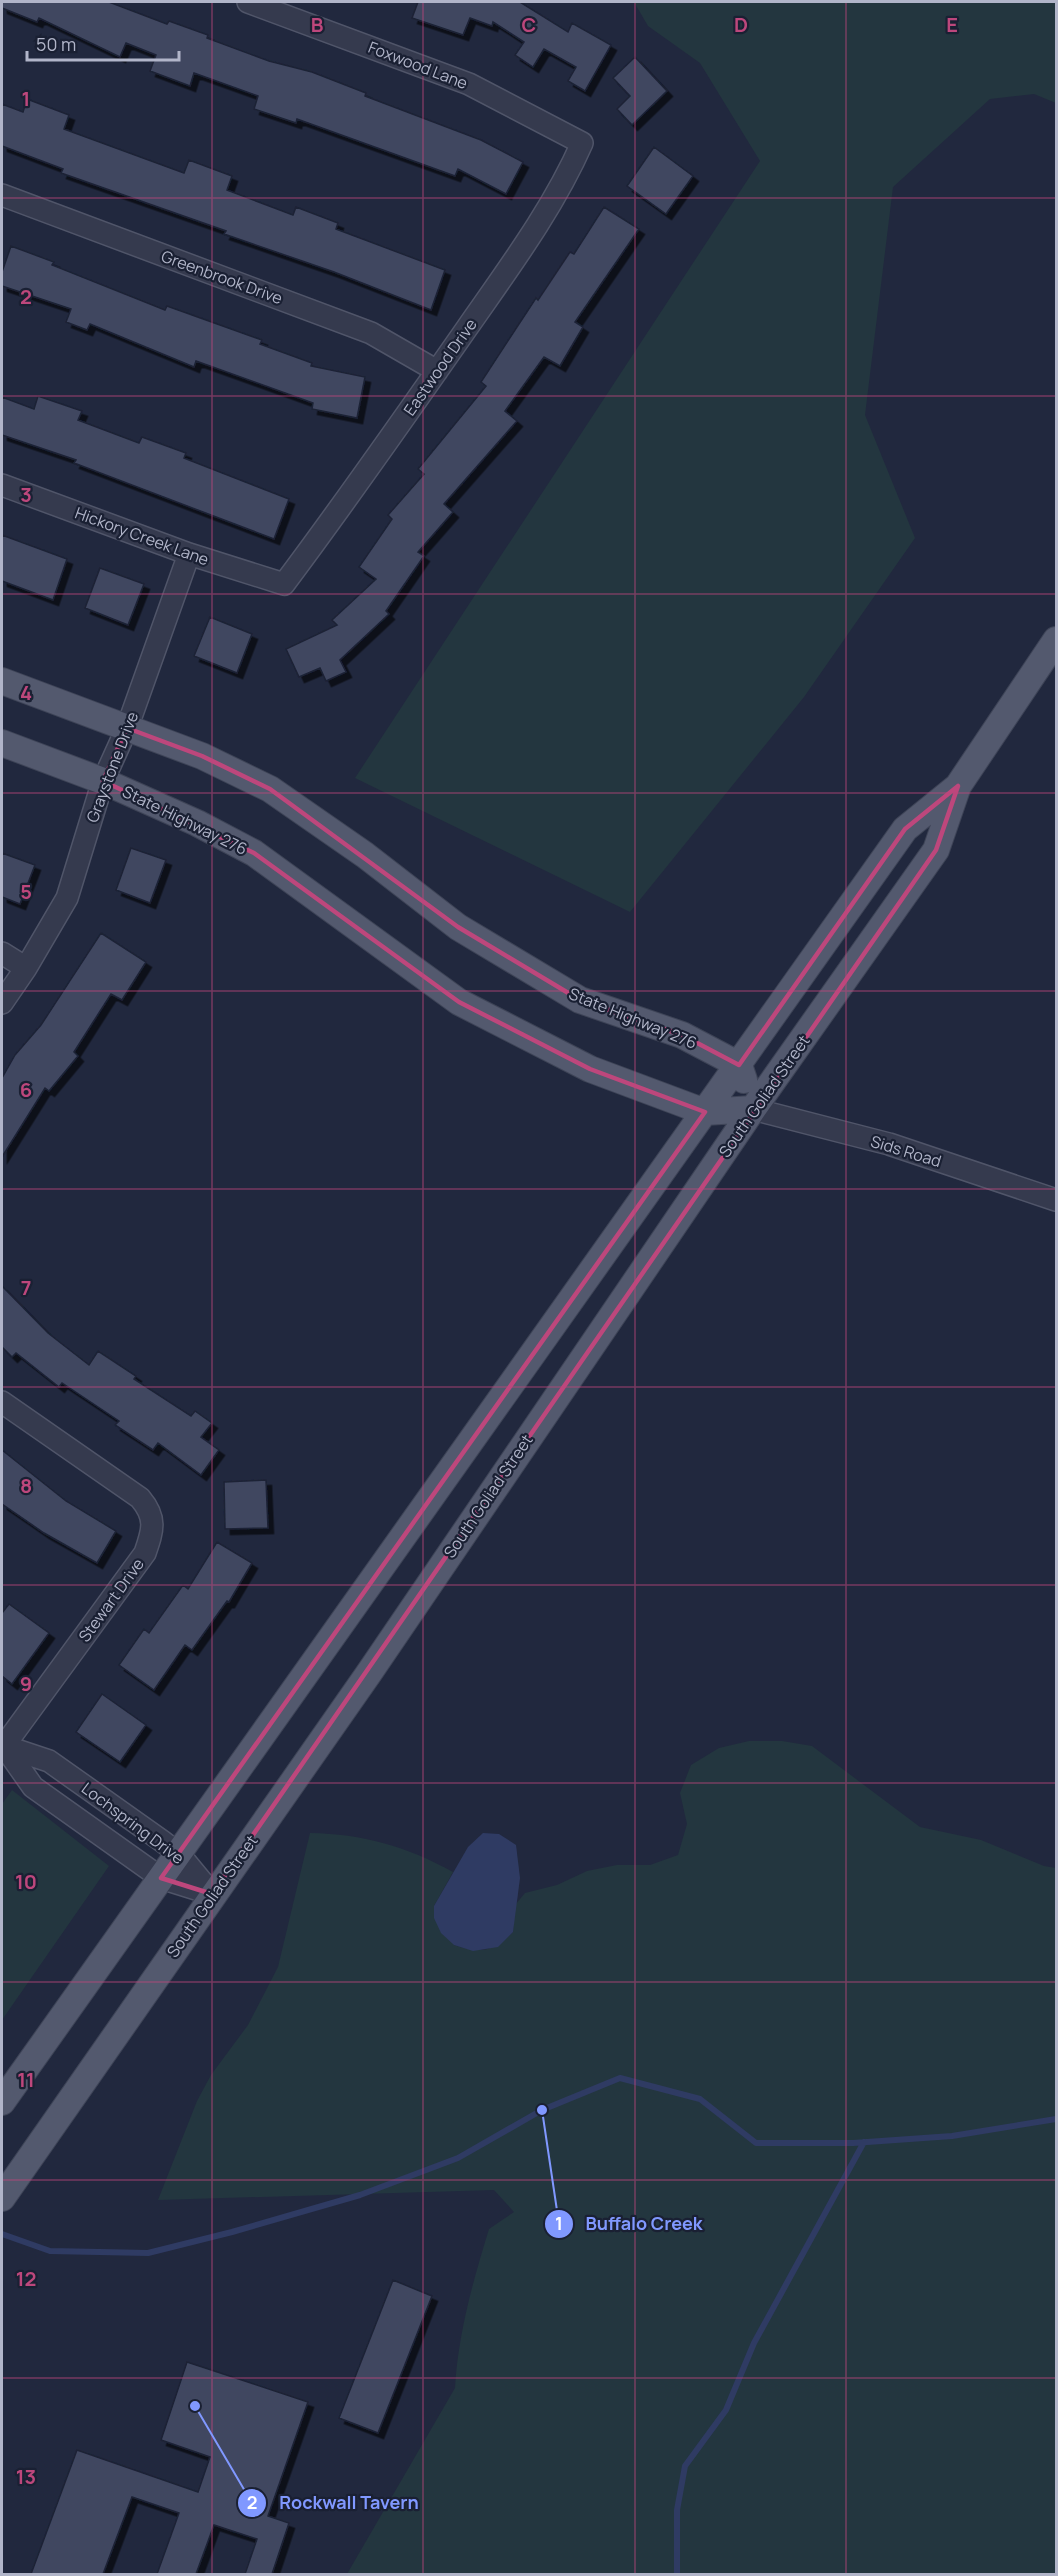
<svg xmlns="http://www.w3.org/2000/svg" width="1058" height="2576" font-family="Manrope,sans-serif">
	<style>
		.green { fill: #23363f }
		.water { fill: #2f3b63 }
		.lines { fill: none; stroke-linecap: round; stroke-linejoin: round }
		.stream { stroke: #2f3b63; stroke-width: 6 }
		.building { fill: #3f4660; stroke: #1c2235; stroke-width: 1.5; filter: url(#shadow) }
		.minor-casing { stroke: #505569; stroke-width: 24 }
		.major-casing { stroke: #3e4457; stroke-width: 28 }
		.minor { stroke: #353a4e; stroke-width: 21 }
		.major { stroke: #53596e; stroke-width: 26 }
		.marked { fill: none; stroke: #bd477c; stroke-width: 4.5; stroke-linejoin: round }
		.grid { fill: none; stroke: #bd477c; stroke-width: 1.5; stroke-opacity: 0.55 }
		.labels { text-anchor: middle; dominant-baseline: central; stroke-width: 4.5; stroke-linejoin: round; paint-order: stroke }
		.street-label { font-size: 16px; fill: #b1b5c9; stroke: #1a2033 }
		.grid-label { font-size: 20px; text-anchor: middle; font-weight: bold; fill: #bd477c; stroke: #1a2033; stroke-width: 4.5; stroke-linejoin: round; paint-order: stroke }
		.leader { fill: none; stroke: #8098ff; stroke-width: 2 }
		.callout-dot { fill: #8098ff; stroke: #1a2033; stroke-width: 2 }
		.mark-label { font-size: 18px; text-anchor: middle; font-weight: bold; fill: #fff }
		.callout-label { font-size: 18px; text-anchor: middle; font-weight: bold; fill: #8098ff; stroke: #1a2033; stroke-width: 4.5; stroke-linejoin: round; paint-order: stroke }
	</style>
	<defs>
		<filter id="shadow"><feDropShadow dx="5.5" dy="5.5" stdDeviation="0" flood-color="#0009"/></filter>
	</defs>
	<rect width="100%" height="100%" fill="#21283e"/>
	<path class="green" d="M634,2H1056V103L1034,94L990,99L893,187L865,415L915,538L804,697L630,912L355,778L760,161L700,63L648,26Z
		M749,1741H782L812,1746L920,1827L981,1840L1044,1866L1056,1868V2574H347L455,2388C458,2334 473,2281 489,2229L514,2212L494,2190L158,2200L197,2101L211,2075L248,2025L278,1967L310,1833C363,1834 406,1846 453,1872L434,1906L454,1945C481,1954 492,1952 513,1932L515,1905L525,1893L557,1885L587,1871L617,1865H650L678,1855L687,1824L680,1793L691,1765L719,1748Z
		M12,1790L109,1866L2,2020V1804Z"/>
	<path class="water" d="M483,1833L499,1834L516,1845L520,1878L513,1932L498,1947L473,1951L454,1945L441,1933L434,1918V1906L468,1847Z"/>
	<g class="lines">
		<path class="stream" d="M2,2234L50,2251L148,2253L232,2232L360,2195L458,2158L542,2110L620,2078L700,2099L756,2143H853L952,2136L1056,2119
			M677,2574V2510L685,2466L726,2410L754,2343L864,2142"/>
	</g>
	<path class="building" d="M2,2H109L167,24L169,21L208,35L207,38L269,61L312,72L366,93L365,96L481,140L523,162L506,194L458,169L455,176L297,119L296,123L254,109L258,96L194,73L190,86L150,71L156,55L126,43L120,57L39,18L37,22L2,8Z
		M418,2H520L568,32L572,23L611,45L585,91L568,81L576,67L544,49L533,67L515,55L524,42L493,22L492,26L470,18L463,35L412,18Z
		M635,57L667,91L632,125L617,109L630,96L613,78Z
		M27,99L69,115L64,129L184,173L189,160L232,176L227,190L293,215L296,207L338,223L336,229L445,270L431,310L334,272L224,234L226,231L61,173L63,169L2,146V104L23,112Z
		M654,147L693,176L666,214L627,186Z
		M604,207L639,229L575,322L583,327L560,366L544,357L505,411L517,421L444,504L453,512L418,552L424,556L386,611L389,614L340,660L346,672L326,681L320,668L299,677L286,649L337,625L332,620L376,579L359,567L392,519L388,515L424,474L418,469L486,386L481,382L536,298L538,300L570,252L574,254Z
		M11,246L54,262L52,265L165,310L167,306L262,340L260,344L312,363L311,366L365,377L357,418L312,409L313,403L196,361L194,367L90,324L87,330L66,322L71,309L2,286V272Z
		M38,396L82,411L78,420L139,443L142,437L186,453L184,458L289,499L274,539L74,463L76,460L2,435V397L34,409Z
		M2,535L67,559L53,600L2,581Z
		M100,568L144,584L128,625L85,608Z
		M210,617L252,634L237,673L194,656Z
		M131,848L166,860L150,903L116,890Z
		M2,853L35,865L20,904L2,897Z
		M101,933L146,962L122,1000L111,994L74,1052L78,1056L49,1091L45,1088L2,1157V1078L15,1055L41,1025Z
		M2,1286L48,1333L89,1365L98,1351L136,1376L134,1379L191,1416L195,1411L212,1423L201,1437L219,1450L201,1475L158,1443L153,1450L115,1425L119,1421L62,1383L59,1387L16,1353L12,1357L2,1347Z
		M2,1450L66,1501L116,1531L97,1563L44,1533L2,1504Z
		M266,1480L268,1528L225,1529L224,1482Z
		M217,1542L252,1563L229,1602L227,1601L192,1650L185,1645L154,1690L119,1665L144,1629L149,1633L183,1585L188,1589Z
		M9,1604L49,1633L12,1684L2,1676V1613Z
		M102,1694L146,1725L120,1762L76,1732Z
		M393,2280L432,2296L378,2433L339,2418Z
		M187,2362L308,2402L268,2516L289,2523L272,2574H245L257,2539L214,2525L196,2574H157L179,2513L132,2497L103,2574H31L77,2450L198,2492L210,2457L161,2440Z"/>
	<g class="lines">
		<defs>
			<path id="minor" d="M2,195L371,333L437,371
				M2,485L189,554L284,584C347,500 407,414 467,328C508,269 553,209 582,143L469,84L248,2
				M2,953L26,968
				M2,1003L26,968L67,898L103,781L127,728L189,554
				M753,1109L889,1144L1056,1200
				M2,1402L140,1498C157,1518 153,1530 145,1553L4,1746
				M2,1743L33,1787L161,1878L212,1894
				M4,1746L49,1761L162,1841L179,1854L212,1894"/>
			<path id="major" d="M2,681L202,756L270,789L365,855L458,927L580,1000L682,1035L739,1065L744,1080
				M2,743L103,781L197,823L254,853L459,1002L590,1069L705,1112L753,1109
				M2,2102L905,829L958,786
				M2,2198L369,1673L753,1109L936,850L958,786L1056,640"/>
		</defs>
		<use href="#minor" class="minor-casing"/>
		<use href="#major" class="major-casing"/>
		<use href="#minor" class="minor"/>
		<use href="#major" class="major"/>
	</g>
	<path class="marked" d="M127,728L202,756L270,789L458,927L580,1000L682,1035L739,1065L905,829L958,786L936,850L212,1894L161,1878L705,1112L590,1069L459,1002L254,853L103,781Z"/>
	<path class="grid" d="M212,2V2574M423,2V2574M635,2V2574M846,2V2574M2,198H1056M2,396H1056M2,594H1056M2,793H1056M2,991H1056M2,1189H1056M2,1387H1056M2,1585H1056M2,1783H1056M2,1982H1056M2,2180H1056M2,2378H1056"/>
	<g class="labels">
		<g class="street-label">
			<text transform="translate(418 65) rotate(21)">Foxwood Lane</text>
			<text transform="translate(222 277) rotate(20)">Greenbrook Drive</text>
			<text transform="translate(440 367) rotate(-55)">Eastwood Drive</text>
			<text transform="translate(142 536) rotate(20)">Hickory Creek Lane</text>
			<text transform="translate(112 767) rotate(-69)">Graystone Drive</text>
			<text transform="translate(185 820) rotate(26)">State Highway 276</text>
			<text transform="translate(633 1018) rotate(22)">State Highway 276</text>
			<text transform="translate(764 1096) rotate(-55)">South Goliad Street</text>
			<text transform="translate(906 1151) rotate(17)">Sids Road</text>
			<text transform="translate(488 1496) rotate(-56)">South Goliad Street</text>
			<text transform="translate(111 1600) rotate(-54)">Stewart Drive</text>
			<text transform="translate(133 1823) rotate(37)">Lochspring Drive</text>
			<text transform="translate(212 1896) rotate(-55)">South Goliad Street</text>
		</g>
	</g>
	<g class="grid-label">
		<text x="317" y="32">B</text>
		<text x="529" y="32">C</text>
		<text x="741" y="32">D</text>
		<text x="952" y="32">E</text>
		<text x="26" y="106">1</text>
		<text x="26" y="304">2</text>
		<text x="26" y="502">3</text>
		<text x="26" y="700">4</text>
		<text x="26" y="899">5</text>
		<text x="26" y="1097">6</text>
		<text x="26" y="1295">7</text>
		<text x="26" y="1493">8</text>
		<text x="26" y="1691">9</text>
		<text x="26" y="1889">10</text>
		<text x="26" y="2087">11</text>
		<text x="26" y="2286">12</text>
		<text x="26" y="2484">13</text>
	</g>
	<path class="leader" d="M542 2110L559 2224M195 2406L252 2503"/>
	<g class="callout-dot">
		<circle cx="542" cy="2110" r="6"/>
		<circle cx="195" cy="2406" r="6"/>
		<circle cx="559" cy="2224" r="15"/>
		<circle cx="252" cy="2503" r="15"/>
	</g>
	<g class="mark-label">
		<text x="559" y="2230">1</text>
		<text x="252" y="2509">2</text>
	</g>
	<g class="callout-label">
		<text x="644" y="2230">Buffalo Creek</text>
		<text x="349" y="2509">Rockwall Tavern</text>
	</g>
	<rect width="1058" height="2576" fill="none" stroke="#b1b5c9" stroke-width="6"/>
	<path d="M27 51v9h152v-9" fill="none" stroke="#b1b5c9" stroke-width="3"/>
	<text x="36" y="51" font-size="18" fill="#b1b5c9" stroke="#1a2033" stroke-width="4.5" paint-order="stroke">50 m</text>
</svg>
